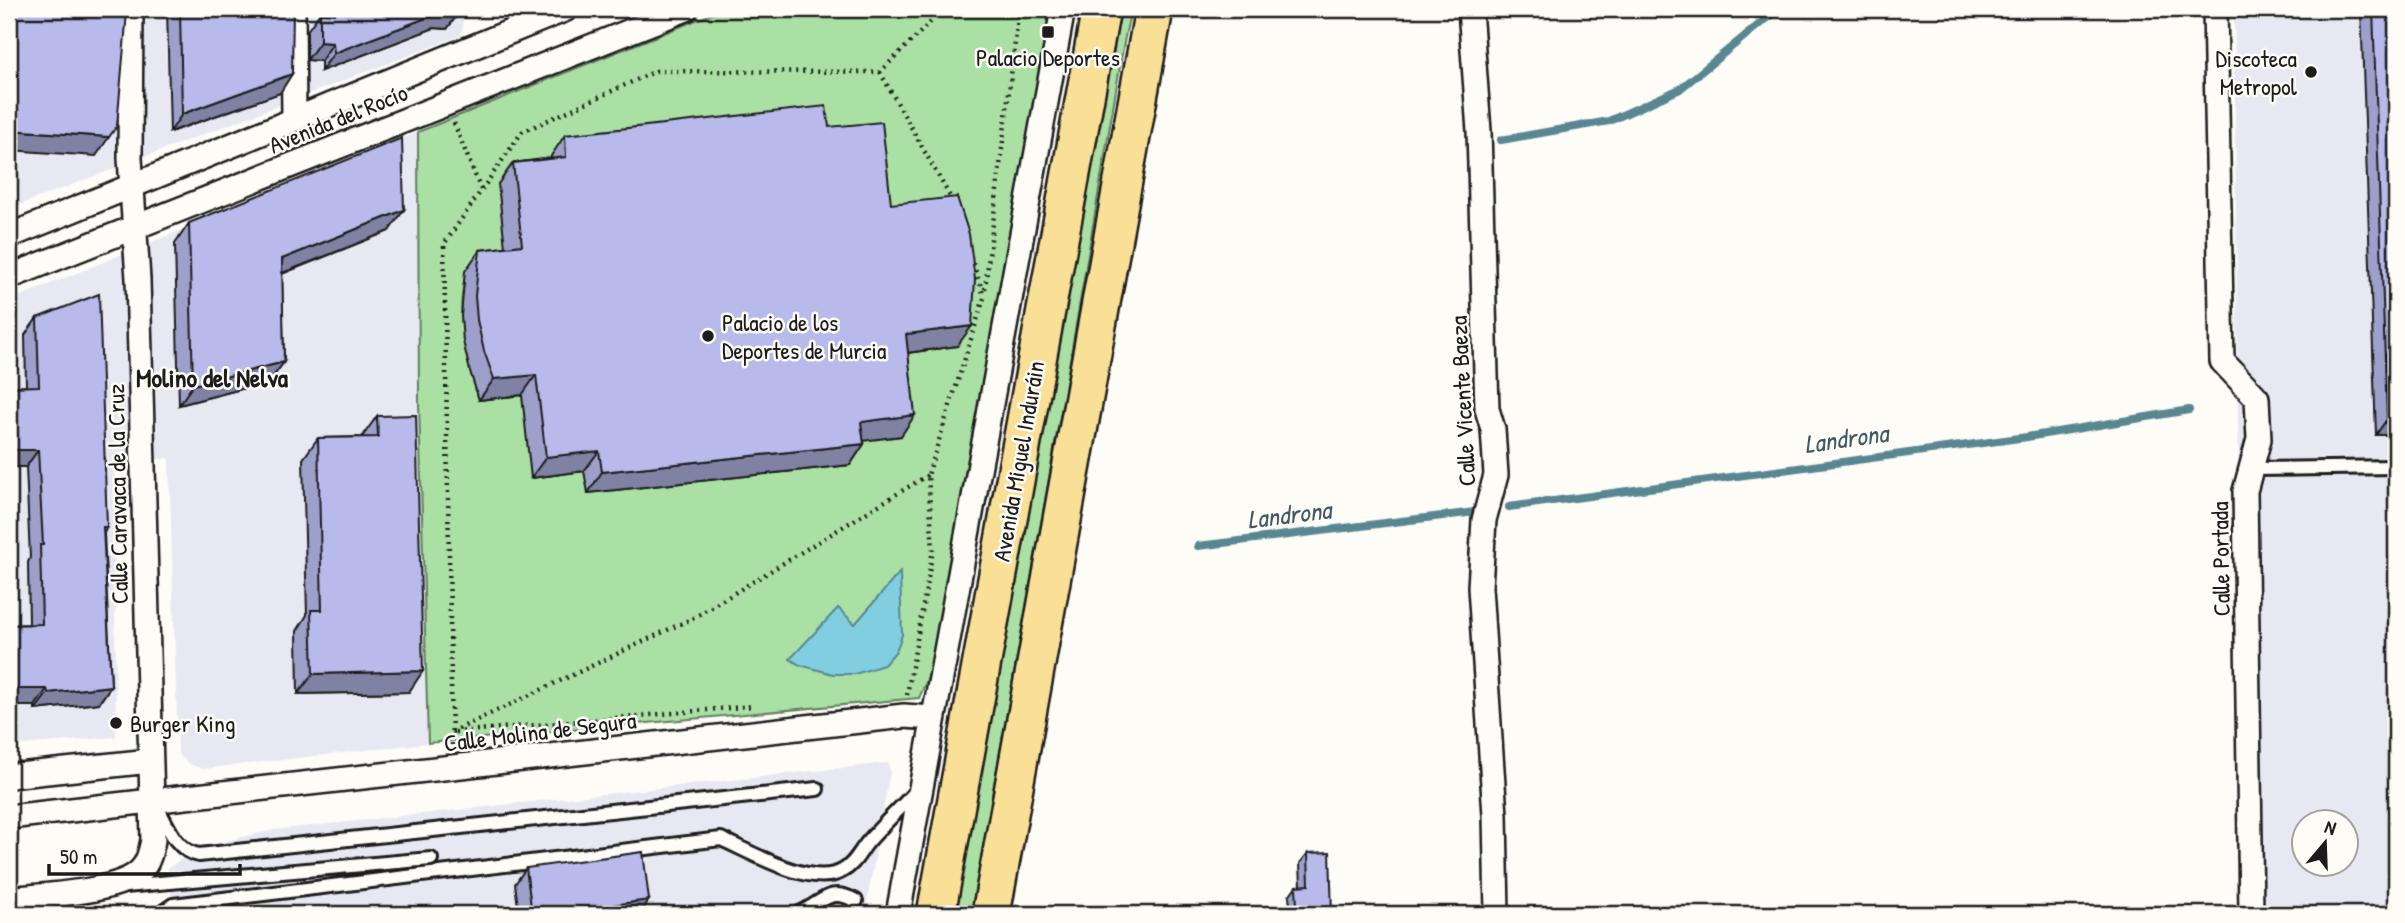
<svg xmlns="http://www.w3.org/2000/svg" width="2405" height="923" font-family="'Patrick Hand',sans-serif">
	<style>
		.built { fill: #e8e8f3; fill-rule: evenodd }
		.green { fill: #aae0a3; stroke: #637e60; stroke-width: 2; fill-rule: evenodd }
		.water { fill: #81cee1; stroke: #598792; stroke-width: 2 }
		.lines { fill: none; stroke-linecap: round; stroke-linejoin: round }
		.stream { stroke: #598792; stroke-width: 8 }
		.lane-casing { stroke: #1c1c1c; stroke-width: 18 }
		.street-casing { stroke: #1c1c1c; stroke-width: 28 }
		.primary-casing { stroke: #1c1c1c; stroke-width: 42 }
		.path { stroke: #1c1c1c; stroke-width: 4.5; stroke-dasharray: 2 5; stroke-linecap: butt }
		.lane { stroke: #fdfcf7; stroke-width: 12 }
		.street { stroke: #fdfcf7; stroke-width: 23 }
		.primary { stroke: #fadf96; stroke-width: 37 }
		.wall { fill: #9da0ca; stroke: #1c1c1c; stroke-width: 2 }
		.shaded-wall { fill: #8082a4; stroke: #1c1c1c; stroke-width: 2 }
		.building { fill: #b7baeb; stroke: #1c1c1c; stroke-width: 2 }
		.poi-dot { fill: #1c1c1c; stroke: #fdfcf7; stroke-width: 2.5 }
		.labels { text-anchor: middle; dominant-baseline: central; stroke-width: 5; stroke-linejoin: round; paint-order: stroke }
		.poi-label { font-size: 24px; fill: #1c1c1c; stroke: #fdfcf7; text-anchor: start }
		.street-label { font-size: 24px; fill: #1c1c1c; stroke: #fdfcf7 }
		.neighbourhood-label { font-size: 26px; font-weight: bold; fill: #1c1c1c; stroke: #fdfcf7 }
		.water-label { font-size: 26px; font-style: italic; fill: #3f5a61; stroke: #fdfcf7 }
	</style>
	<rect width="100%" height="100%" fill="#fdfcf7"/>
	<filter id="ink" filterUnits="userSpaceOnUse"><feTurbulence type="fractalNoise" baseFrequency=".0143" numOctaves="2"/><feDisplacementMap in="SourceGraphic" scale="14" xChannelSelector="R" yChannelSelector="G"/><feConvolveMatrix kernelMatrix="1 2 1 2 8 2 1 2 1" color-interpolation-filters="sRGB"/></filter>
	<g filter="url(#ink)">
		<path class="built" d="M9,9H464L462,35L9,209Z
			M2234,9H2396V914H2243ZM2304,822H2346V864H2304Z
			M418,132L419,403L428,743L203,769L189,764L178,754L169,458L114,464L116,737L9,746V301Z
			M888,763L890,771L865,914H134L146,913L165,900L172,899L168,868L199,847L274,830Z"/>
		<path class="green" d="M724,9H1051L931,671L919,698L428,743L419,403L418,132ZM552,177L585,471L532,477L522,395L479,400C465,357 455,315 466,271L508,266Z
			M1116,9H1131L1125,37L1068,372L971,914H953Z"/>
		<path class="water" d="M900,572L902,635L896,651L884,665L855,674H833L800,665L790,659L838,608L855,624Z"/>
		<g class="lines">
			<path class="stream" d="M1501,140L1609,121L1680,89L1778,9
				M1509,507L2027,437L2189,410
				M1198,546L1475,512L1480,505"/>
			<defs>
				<path id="lane" d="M2251,469L2396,467
					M157,806C167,825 176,851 199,855L817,789
					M125,886L431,859
					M160,914L173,905L721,839C751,852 811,888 842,871C854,865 859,853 867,843C883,824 902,807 919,788
					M797,914C822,905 827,885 856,901"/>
				<path id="street" d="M293,9L294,120
					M1470,9L1479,131L1487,409L1493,429L1496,475L1484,520L1480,587L1495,815L1497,914
					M2215,9L2222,361L2257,398L2259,439L2245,491L2251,914
					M9,236L566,9
					M9,277L686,9
					M9,776L150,761
					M9,817L904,716L933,718
					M9,899C41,895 120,893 141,870C149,862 151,850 153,840L138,279L130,158L131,9
					M898,914L1063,9"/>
				<path id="primary" d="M936,914L1101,9
					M991,914L1154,9"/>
			</defs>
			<use href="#lane" class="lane-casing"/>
			<use href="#street" class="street-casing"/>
			<use href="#primary" class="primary-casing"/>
			<path class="path" d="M880,72L953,202
				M454,123L481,190
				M971,257L984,296
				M985,289L1019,9
				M907,695L933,550L928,475L984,298
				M452,732L695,617L928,475
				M455,732L753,706
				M452,745L444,244L522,132L656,71L880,72L944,9"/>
			<use href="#lane" class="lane"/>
			<use href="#street" class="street"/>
			<use href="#primary" class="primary"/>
		</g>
		<path class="wall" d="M167,9H293L280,93L170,132Z
			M326,9H460V11L447,29L434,28L321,71V61L307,60V31L320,13H326Z
			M2361,9H2396V435H2376Z
			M829,127L891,204L957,346L908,353L901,436L864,440V444L850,465L588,493L584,471L531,478L522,395L479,400L470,371L463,341L461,316L465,271L480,250L505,247L498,184L513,163L551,158V156L565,135Z
			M189,223L389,231L282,274L284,362L269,382L179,405L175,244Z
			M37,318L107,527L104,533L111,686L99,703L35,710V706H9V625L29,624L28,562L30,558L26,467H9V387L26,386L25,335Z
			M377,416L409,692L298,694L297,631L307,615L303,459L318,438L362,437Z
			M1308,853L1332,914H1274L1279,906H1290L1289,896L1296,886H1301L1300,863Z
			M526,868L640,914H519L515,884Z"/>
		<path class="shaded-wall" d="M447,10L460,11L447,29L434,28L321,71L334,53Z
			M320,42L333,43L321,61L307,60Z
			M292,74L280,93L170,132L182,114Z
			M9,130L109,137L96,156L9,150Z
			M404,210L389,231L267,279L282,259Z
			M972,326L957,346L892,355L906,334Z
			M284,362L269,382L179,405L193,385Z
			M536,375L522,395L479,400L494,379Z
			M915,415L901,436L847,443L861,422Z
			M2387,419H2396V435H2376Z
			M864,444L850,465L588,493L602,472Z
			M9,450H38L26,467H9Z
			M599,451L584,471L531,478L546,457Z
			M423,671L409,692L298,694L313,674Z
			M111,686L99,703L35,710L48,693Z
			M9,689H47L35,706H9Z
			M649,900L640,914H546Z"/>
		<path class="building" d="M10,9H120L127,12L117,126L109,137L9,130V34Z
			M180,9H293L292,74L182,114Z
			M335,9H460V11L447,10L334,53L333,43L320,42V13L335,14Z
			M2373,9H2396V419H2387Z
			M826,106L829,127L882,122L891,204L957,197L969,234L975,279L972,326L906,334L915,415L861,422L864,444L602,472L599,451L546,457L536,375L494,379L484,351L477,320L475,296L480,250L522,245L513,163L566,157L565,135Z
			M402,138L404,210L282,259L284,362L193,385L189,223Z
			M99,294L107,527H103L111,686L48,693L47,689H9V625L42,624L40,545H43L38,450H9V387L39,386L37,318Z
			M416,415L423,671L313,674L311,610H322L318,438L378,437L377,416Z
			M643,852L649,900L546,914H532L526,868Z
			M1330,852L1332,914H1280L1279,906H1297L1296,886L1309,885L1308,853Z
			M801,910V914H776V913Z"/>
	</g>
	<g class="poi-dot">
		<rect x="1041" y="25" width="14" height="14" rx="3.5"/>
		<circle cx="2311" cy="72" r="7"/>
		<circle cx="708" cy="336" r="7"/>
		<circle cx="116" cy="723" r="7"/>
	</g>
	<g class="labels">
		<g class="poi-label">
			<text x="1048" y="57" text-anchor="middle">Palacio Deportes</text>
			<text x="2297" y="58" text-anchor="end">Discoteca<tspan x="2297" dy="28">Metropol</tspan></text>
			<text x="722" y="322">Palacio de los<tspan x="722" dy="28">Deportes de Murcia</tspan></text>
			<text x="130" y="723">Burger King</text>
		</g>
		<g class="street-label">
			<text transform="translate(338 118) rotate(-22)">Avenida del Rocío</text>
			<text transform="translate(1462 401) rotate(-93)">Calle Vicente Baeza</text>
			<text transform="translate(1018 461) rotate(-80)">Avenida Miguel Induráin</text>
			<text transform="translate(117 494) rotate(-91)">Calle Caravaca de la Cruz</text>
			<text transform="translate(2220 559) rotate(-91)">Calle Portada</text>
			<text transform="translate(540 731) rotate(-7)">Calle Molina de Segura</text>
		</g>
		<g class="neighbourhood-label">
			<text x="212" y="377">Molino del Nelva</text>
		</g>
		<g class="water-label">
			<text transform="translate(1846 438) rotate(-8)">Landrona</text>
			<text transform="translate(1289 514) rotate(-7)">Landrona</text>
		</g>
	</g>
	<rect width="2405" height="923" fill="none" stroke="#fdfcf7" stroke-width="35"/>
	<rect x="18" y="18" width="2370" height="888" fill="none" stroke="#1c1c1c" stroke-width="2.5" filter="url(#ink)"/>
	<g transform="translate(2325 843) rotate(19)"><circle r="33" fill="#fdfcf7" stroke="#a3a29f" stroke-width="2"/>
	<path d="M0-5L12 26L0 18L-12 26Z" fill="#1c1c1c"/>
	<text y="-10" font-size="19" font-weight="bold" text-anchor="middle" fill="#1c1c1c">N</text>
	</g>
	<path d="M49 864v10h191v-10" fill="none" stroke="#1c1c1c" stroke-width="3.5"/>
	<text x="60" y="864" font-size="21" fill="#1c1c1c" stroke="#fdfcf7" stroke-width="5" paint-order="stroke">50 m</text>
</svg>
